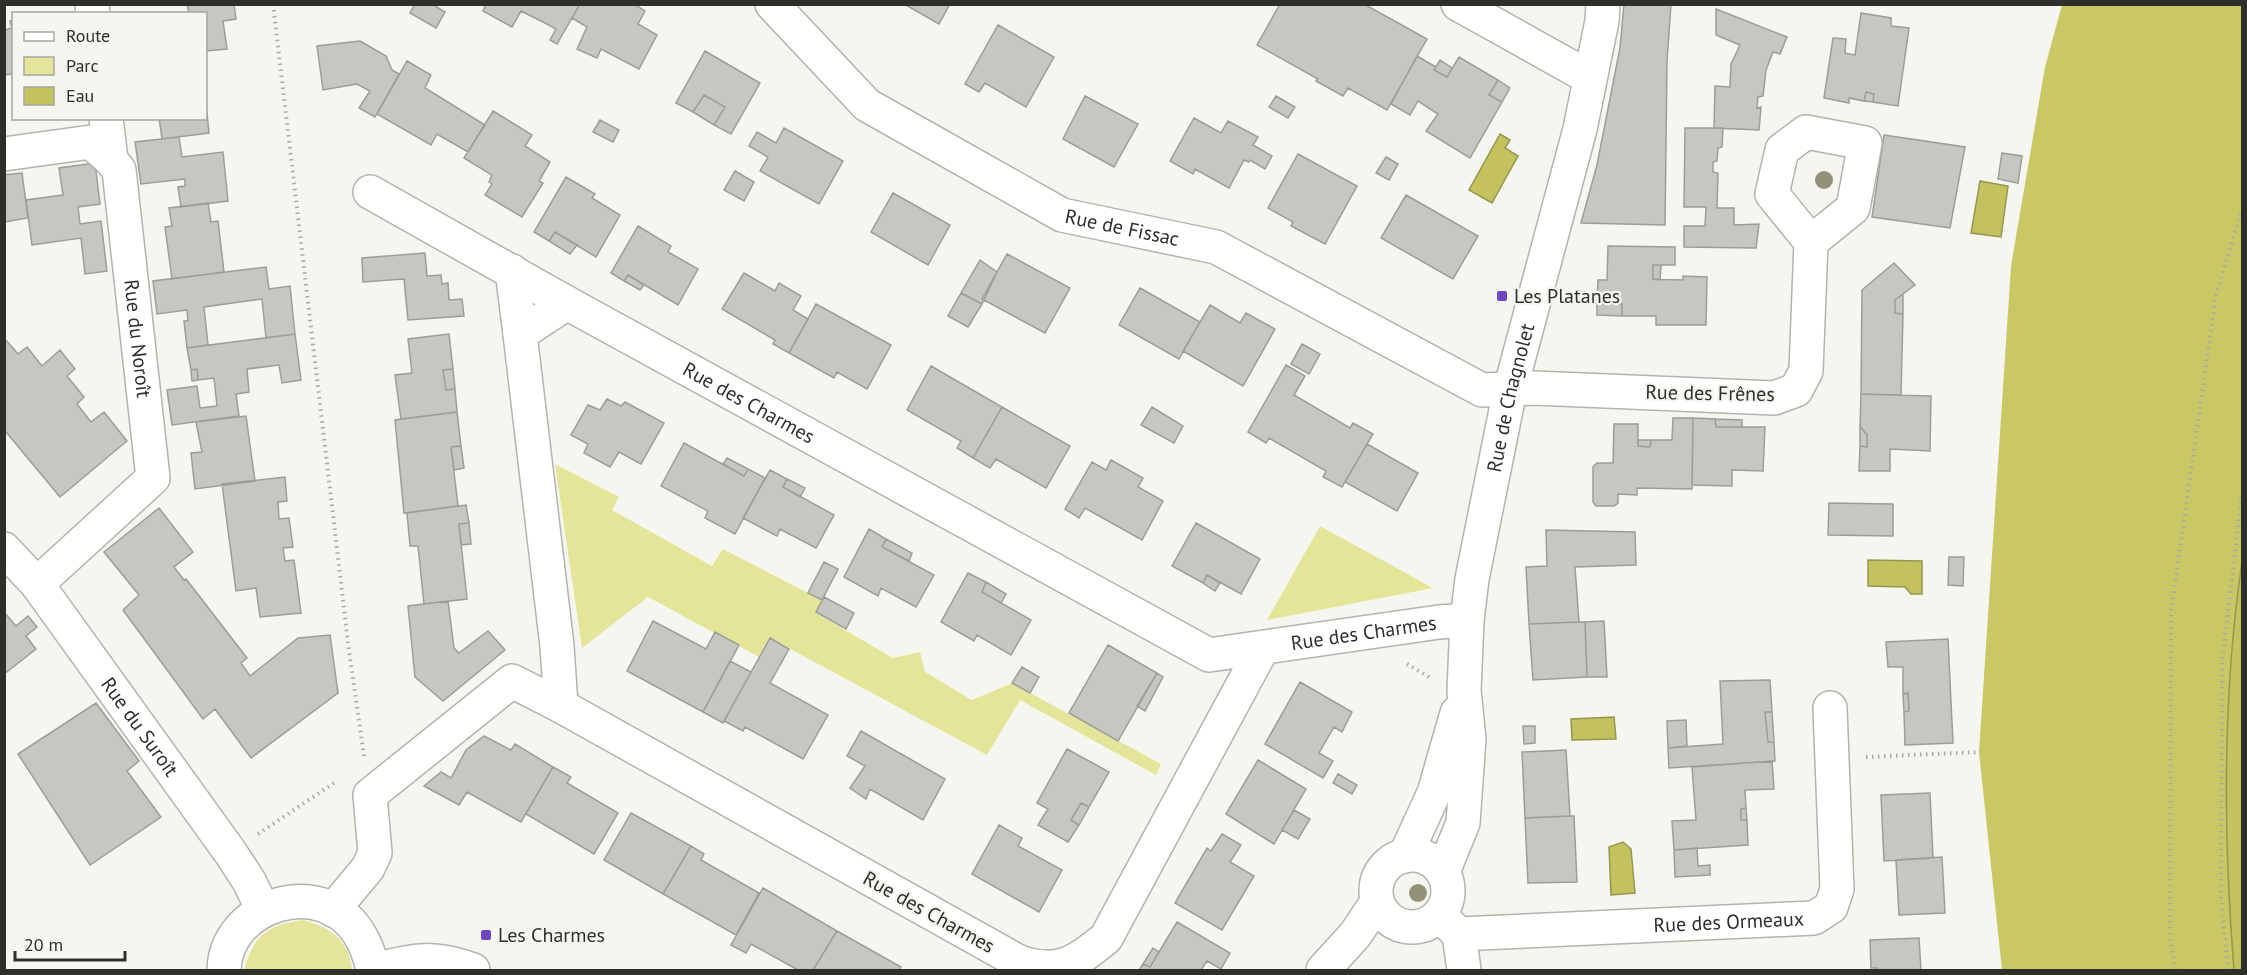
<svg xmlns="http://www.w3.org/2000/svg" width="2247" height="975" font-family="'PT Sans',sans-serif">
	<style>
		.green { fill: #e5e59a }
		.forest { fill: #cac865 }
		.water { fill: #c3c25f; stroke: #96964f; stroke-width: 1.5 }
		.building { fill: #c7c7c2; stroke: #9c9d97; stroke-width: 1.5 }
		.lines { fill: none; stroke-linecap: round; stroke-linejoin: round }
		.minor-casing { stroke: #b3b4ae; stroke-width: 36 }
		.tertiary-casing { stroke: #b3b4ae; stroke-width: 36 }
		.path { stroke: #a9a9a4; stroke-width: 4; stroke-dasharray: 1.5 4.5; stroke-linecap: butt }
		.minor { stroke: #fff; stroke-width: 33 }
		.tertiary { stroke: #fff; stroke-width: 33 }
		.tree { fill: #939279 }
		.poi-dot { fill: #6f46bf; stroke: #f6f6f0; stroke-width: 2 }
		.labels { text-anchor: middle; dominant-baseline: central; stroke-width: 4.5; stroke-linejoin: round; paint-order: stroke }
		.street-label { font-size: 20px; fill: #2e2e2b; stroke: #f6f6f0 }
		.poi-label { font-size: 20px; fill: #2e2e2b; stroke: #f6f6f0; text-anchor: start }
	</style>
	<rect width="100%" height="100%" fill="#f6f6f0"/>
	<path class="green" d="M555,464L619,497L612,510L712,566L723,549L808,593L822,600L816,613L893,658L920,652L925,672L972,700L1012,683L1161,764L1156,775L1020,700L987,755L770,638L759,657L648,597L582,648Z
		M1320,526L1433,588L1267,620Z
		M303,920C331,928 349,940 352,970H244C254,935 267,925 303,920Z"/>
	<path class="forest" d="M2062,5H2242V970H2002L1979,752L2011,266L2045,67Z"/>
	<path class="water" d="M1500,134L1510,140L1505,148L1518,156L1492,203L1469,190Z
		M1980,181L2008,186L2001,237L1971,233Z
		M1868,560L1922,561V594H1911L1905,587L1868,586Z
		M2242,562V970H2234C2223,835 2222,697 2242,562Z
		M1614,717L1616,739L1572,740L1571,719Z
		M1623,842L1631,849L1635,893L1611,895L1609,847Z"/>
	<path class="building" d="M187,4H234L236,19L223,21L227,49L206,51V14H189Z
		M415,4H432L445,12L436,28L410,13Z
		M486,4H580L557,44L550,40L556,29L545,23L521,11L512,27L483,11Z
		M580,4H634L645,11L638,24L657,35L639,69L601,49L597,58L577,49L587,27L572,18Z
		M904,4H950L939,24Z
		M1280,4H1364L1427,39L1387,110L1348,88L1343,96L1316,81L1318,79L1257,45Z
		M1624,4H1671L1667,61L1665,225L1581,223L1597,165L1620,48Z
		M1716,9L1787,37L1780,54L1773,52L1766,70L1763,96L1758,97L1757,108L1761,107L1759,130L1714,128L1715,86L1730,87L1731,64L1740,45L1716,35Z
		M1861,13L1891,18V26L1909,28L1898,106L1873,102L1874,94L1866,92L1864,101L1849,98V103L1824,98L1833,38L1846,39L1845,53L1855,55Z
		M14,20V74L4,75V30L12,28L10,21Z
		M998,25L1054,57L1026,107L985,83L979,92L965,84Z
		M360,41L386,56L392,70L399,74L375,117L359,108L370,91L357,84L323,90L317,46Z
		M705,51L760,83L731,134L714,125L725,107L704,95L693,112L676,103Z
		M1417,56L1436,67L1434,70L1447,77L1459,57L1498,80L1489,95L1502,102L1470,158L1426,131L1438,114L1418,101L1410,115L1391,104Z
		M1440,60L1452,68L1447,77L1434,70Z
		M407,61L431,75L425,88L485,125L468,152L437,134L431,145L377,114Z
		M1498,80L1510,88L1502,102L1489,95Z
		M1866,92L1874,94L1873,102L1864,101Z
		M704,95L725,107L714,125L693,112Z
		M1085,96L1138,124L1114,167L1063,139Z
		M1276,96L1295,107L1288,118L1269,107Z
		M206,103L209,133L162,139L159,118H206Z
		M493,111L532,135L525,146L550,162L539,181L543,183L522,217L485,195L492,184L489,182L492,175L464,158Z
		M1194,118L1221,133L1228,121L1258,137L1253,145L1272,156L1265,169L1250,160L1249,162L1244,160L1229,188L1195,169L1193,174L1170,161Z
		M600,120L619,130L613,142L593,132Z
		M784,128L843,161L819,204L760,171L768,157L749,146L757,132L776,143Z
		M1685,128H1723L1722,147L1718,148L1717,161L1713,162V172L1718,173L1717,208H1734V225L1759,224L1756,248L1684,247V226H1705L1706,207H1684Z
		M1884,135L1965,147L1950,228L1872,217Z
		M179,137L182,157L223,152L228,201L181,207L178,187L185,186V179L141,184L135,142Z
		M2002,153L2022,156L2018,183L1998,179Z
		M1298,154L1357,186L1325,244L1291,226L1293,222L1268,208Z
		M1386,157L1398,164L1389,180L1376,173Z
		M95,163L100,204L78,207L80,224L101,221L107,271L85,274L81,238L32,245L26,200L63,195L59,168Z
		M735,171L754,182L744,201L724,190Z
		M22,173L28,218L4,222V175Z
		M566,177L595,194L592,198L620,215L596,257L555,232L549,241L534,232Z
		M893,193L950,225L928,265L871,232Z
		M1406,195L1478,236L1453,279L1381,238Z
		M208,203L211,222L218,221L224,272L172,279L165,227L172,226L169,208Z
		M638,226L671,246L668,252L698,269L678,305L628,275L624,281L611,273Z
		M555,232L577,245L570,254L549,241Z
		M1608,246L1675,247V265H1653V279L1683,280V276L1707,277L1706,325H1656V316H1622V304H1597L1598,280H1607Z
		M425,253L427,276L441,275L442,284L448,283L449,300L462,299L464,316L408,320L404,279L363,282L362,258Z
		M1007,254L1070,288L1045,333L982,299Z
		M980,260L997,272L982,304L961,293Z
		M1894,263L1915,285L1895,300V313L1903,314L1901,395L1861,394L1862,290Z
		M1653,265H1661L1660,280L1653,279Z
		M266,267L269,289L290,286L295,334L266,338L262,299L204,307L208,345L187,348L184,321H188L187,310L157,314L153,281Z
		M744,273L775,291L779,283L801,296L793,310L808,319L789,353L773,344L775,340L722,309Z
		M628,275L644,285L640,290L624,281Z
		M1140,288L1200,322L1179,359L1119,325Z
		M961,293L982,304L968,327L948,316Z
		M1903,294V314L1895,313V300Z
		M816,304L891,345L867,389L837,372L834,378L789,353Z
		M1597,304H1622V316L1597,315Z
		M1210,305L1240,323L1246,313L1275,329L1243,386L1183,351Z
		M295,334L301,380L282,383L279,365L247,369L249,392L236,394L239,416L172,425L167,390L197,386L200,408L217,406L214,378L198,380L197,369L191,370L187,348Z
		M449,334L453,369L443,370L446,390L455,389L457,412L401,419L395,375L412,373L408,339Z
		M4,338L18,354L27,347L42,366L60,350L75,369L67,376L84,397L77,404L91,422L104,412L127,441L60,497L6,432L4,433Z
		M1302,344L1320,354L1309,374L1291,364Z
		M1286,365L1305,376L1294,395L1350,428L1353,423L1373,434L1342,487L1323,477L1326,471L1269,438L1266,443L1248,432Z
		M931,366L1002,407L973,458L957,448L961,441L907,410Z
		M197,369L198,380L192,381L191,370Z
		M453,369L455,389L446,390L443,370Z
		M1861,394L1931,396L1930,451L1890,449V471H1859L1860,446L1867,447V435L1860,426Z
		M607,399L621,406L625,402L664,423L641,464L619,452L610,467L584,453L588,444L571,435L588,405L600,410Z
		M1002,407L1070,446L1046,488L996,459L990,468L973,458Z
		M1152,407L1183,426L1174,443L1141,425Z
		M457,412L461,446L451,447L458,506L404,513L395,420Z
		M246,416L255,481L195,489L191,453L202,452L196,422Z
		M1673,418H1693L1692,489L1637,488V495L1618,494V503L1614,506H1596L1593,502V467L1597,463H1613L1614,424H1638V446L1650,447L1651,440H1672Z
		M1693,418L1715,419L1716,427H1765L1763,471L1732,470V486L1692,485Z
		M1715,419L1742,420V427H1716Z
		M1860,426L1867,435V447L1860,446Z
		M1638,440H1651L1650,447L1638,446Z
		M684,443L744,476L748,469L765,478L735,534L705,518L708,511L661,486Z
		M1367,444L1418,473L1397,511L1345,482Z
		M461,446L464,468L454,470L451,447Z
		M727,458L748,469L744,476L723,464Z
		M1111,460L1143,478L1138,487L1163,501L1142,540L1085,508L1079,518L1065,509L1092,462L1106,470Z
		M770,470L787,479L783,487L834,515L816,548L780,529L777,536L743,518Z
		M285,477L287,501L278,502L279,519L289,518L293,547L283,548L285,561L294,560L301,613L260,617L256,588L236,591L222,484Z
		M787,479L805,488L800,497L783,487Z
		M1829,503L1893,504V536L1828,535Z
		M466,505L469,523L459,524L467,599L424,604L418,546H410L407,513Z
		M159,508L193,552L174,567L184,580L186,579L247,658L241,663L250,676L298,638L330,635L338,693L251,758L215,709L203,719L123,610L139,595L104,552Z
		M469,523L471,544L461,545L459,524Z
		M1196,523L1260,559L1241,594L1207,575L1203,583L1172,566Z
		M869,529L886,539L882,547L934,575L916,607L881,588L878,596L844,577Z
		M1546,530L1635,532L1636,565L1575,567L1579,622L1529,624L1526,567L1547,566Z
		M886,539L912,553L909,561L882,547Z
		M1949,557H1964L1963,586L1948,585Z
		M824,562L838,569L822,600L808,593Z
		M968,573L986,582L982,592L1031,620L1011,655L977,635L974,641L941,622Z
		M1207,575L1220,583L1215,591L1203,583Z
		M986,582L1006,594L1001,603L982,592Z
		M824,597L854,613L846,629L816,612Z
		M448,601L454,648L459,653L488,631L505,650L443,701L415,677L408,606Z
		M4,612L16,626L28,616L37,627L26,636L36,649L4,674Z
		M653,621L706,649L715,632L739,645L703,712L627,671Z
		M1604,621L1607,677H1587L1585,622Z
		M1579,622H1585L1587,677L1533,680L1529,624Z
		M770,638L789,649L770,683L828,715L803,759L745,727L743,731L724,721Z
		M1948,639L1953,743L1905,745L1904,712L1909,711L1908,693L1903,694V667H1888L1886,642Z
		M1108,645L1157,673L1118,741L1069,713Z
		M730,661L751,672L723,723L703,712Z
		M1022,667L1039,677L1030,693L1012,683Z
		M1157,673L1163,677L1145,711L1137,706Z
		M1770,680L1772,712H1765L1768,742H1774L1775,761L1669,768L1668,748L1723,744L1720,681Z
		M1300,682L1352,712L1342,732L1334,727L1319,753L1333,761L1323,778L1265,744Z
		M1908,693L1909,711L1904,712L1903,694Z
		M96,703L139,761L127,771L161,817L90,865L18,754Z
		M1765,712H1772L1774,742H1768Z
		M1686,720L1687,746L1668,748L1667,721Z
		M1523,726H1535V743L1524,744Z
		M861,731L945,779L923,820L870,789L866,799L850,788L865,766L847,756Z
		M484,736L511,750L515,744L553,767L521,822L467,792L459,805L424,786L441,772L451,778L466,750Z
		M1067,749L1109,772L1089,807L1081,803L1071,820L1079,825L1068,842L1038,825L1048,809L1037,803Z
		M1566,750L1570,816L1525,818L1522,752Z
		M1258,760L1306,789L1274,844L1226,814Z
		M1772,761L1774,789L1745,790L1746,808L1741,809V820H1747L1748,845L1674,850L1672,821L1696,820L1692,767Z
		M553,767L571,777L567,783L618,813L594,854L526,814Z
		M1338,774L1357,785L1352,794L1333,783Z
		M1930,793L1933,858L1884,861L1881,795Z
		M1081,803L1089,807L1079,825L1071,820Z
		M1746,808L1747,820H1741V809Z
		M1294,810L1310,819L1298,839L1282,830Z
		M631,813L691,846L663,894L604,860Z
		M1570,816H1574L1577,882L1528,883L1525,818Z
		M999,825L1022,838L1018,846L1062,870L1039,912L972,874Z
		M1222,834L1241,845L1230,862L1254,876L1222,930L1175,903L1207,848L1211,851Z
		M691,846L704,854L701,860L759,893L736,935L663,894Z
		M1697,848L1698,866L1710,865V875L1675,877L1674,850Z
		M1942,857L1945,913L1899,915L1896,860Z
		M763,888L837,931L813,970H798L751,944L746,953L731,945Z
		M1177,922L1230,953L1221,969L1207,961L1201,970H1139L1143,964L1150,967Z
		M837,931L901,967L899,970H813Z
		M1919,938L1921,970H1877V968H1871L1870,940Z
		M1153,948L1159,952L1150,967L1143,964Z"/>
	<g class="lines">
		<defs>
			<g id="minor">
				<path d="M92,4L93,14"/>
				<path id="s1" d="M772,4L867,105L1062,215L1216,247L1482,390L1534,388L1774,398L1796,390L1806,371L1811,242L1853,208L1865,143L1806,132L1782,150L1772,194L1811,242"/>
				<path d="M1458,4L1578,71L1591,73"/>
				<path d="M106,118L111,160"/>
				<path id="s2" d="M4,154L91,142L111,160L119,170L153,478L37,584"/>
				<path d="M370,192L567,303"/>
				<path d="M512,271L520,334"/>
				<path id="s3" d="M4,549L37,584L230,852L249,881L263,910"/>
				<path id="s4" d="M1262,649L1106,938C1075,963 1059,975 1019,962L561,706L557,646L520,334L567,303L1209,655L1439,622L1467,620"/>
				<path d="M333,910L368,868L375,853L370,795L512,681L561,706"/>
				<path id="s5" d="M1459,934L1814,918L1831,907L1837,889L1830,708"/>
			</g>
			<g id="tertiary">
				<circle cx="1412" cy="891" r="36"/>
				<path d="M1405,856L1434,793L1457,713"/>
				<path id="s6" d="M1443,872L1463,823L1469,739L1464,691L1467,620L1472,579L1510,390L1580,129L1602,21L1603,4"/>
				<path d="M1439,915L1459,934L1464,970"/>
				<path d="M224,970C226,904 321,875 358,932C366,944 370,956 373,970"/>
				<path d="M375,970C415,959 434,956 473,970"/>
				<path d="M1323,970L1355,935L1377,902"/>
			</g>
		</defs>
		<use href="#minor" class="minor-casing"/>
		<use href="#tertiary" class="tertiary-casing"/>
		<path class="path" d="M273,4L349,651L364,756
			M1407,664L1429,677
			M1866,757L1979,752
			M258,834L337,781
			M2176,970L2170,938L2171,611L2216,295L2242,210
			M2228,970L2221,897L2222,662L2242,494"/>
		<use href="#minor" class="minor"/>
		<use href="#tertiary" class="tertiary"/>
	</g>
	<g class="tree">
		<circle cx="1824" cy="180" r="9"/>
		<circle cx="1418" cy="893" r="9"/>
	</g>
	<g class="poi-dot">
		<rect x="1496" y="290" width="12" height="12" rx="3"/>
		<rect x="480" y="929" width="12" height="12" rx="3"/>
	</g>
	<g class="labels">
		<g class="street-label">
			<text stroke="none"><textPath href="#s1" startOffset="424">Rue de Fissac</textPath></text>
			<text stroke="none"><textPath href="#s2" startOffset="297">Rue du Noroît</textPath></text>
			<text transform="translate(1710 393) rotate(1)">Rue des Frênes</text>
			<text stroke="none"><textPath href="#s6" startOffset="483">Rue de Chagnolet</textPath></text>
			<text stroke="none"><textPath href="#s4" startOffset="1587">Rue des Charmes</textPath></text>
			<text stroke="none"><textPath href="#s4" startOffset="2268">Rue des Charmes</textPath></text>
			<text stroke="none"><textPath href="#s3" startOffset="224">Rue du Suroît</textPath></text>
			<text transform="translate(929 912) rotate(29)">Rue des Charmes</text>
			<text stroke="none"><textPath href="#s5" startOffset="270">Rue des Ormeaux</textPath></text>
		</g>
		<g class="poi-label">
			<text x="1514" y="296">Les Platanes</text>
			<text x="498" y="935">Les Charmes</text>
		</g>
	</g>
	<rect width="2247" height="975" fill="none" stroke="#2e2e2b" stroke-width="12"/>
	<rect x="12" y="12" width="195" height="108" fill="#f6f6f0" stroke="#a6a6a1" stroke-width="1.5"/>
	<rect x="24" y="32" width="30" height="9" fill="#ffffff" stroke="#a6a6a1" stroke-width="1.5"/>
	<text x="66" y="42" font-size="18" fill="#2e2e2b">Route</text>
	<rect x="24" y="57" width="30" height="18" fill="#e5e59a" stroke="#a6a6a1" stroke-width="1.5"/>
	<text x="66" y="72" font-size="18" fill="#2e2e2b">Parc</text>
	<rect x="24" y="87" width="30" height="18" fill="#c3c25f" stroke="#a6a6a1" stroke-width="1.5"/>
	<text x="66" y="102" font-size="18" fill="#2e2e2b">Eau</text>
	<path d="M15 951v9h110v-9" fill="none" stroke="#2e2e2b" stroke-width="3"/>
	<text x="24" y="951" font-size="18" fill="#2e2e2b" stroke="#f6f6f0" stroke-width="4.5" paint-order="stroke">20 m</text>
</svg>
